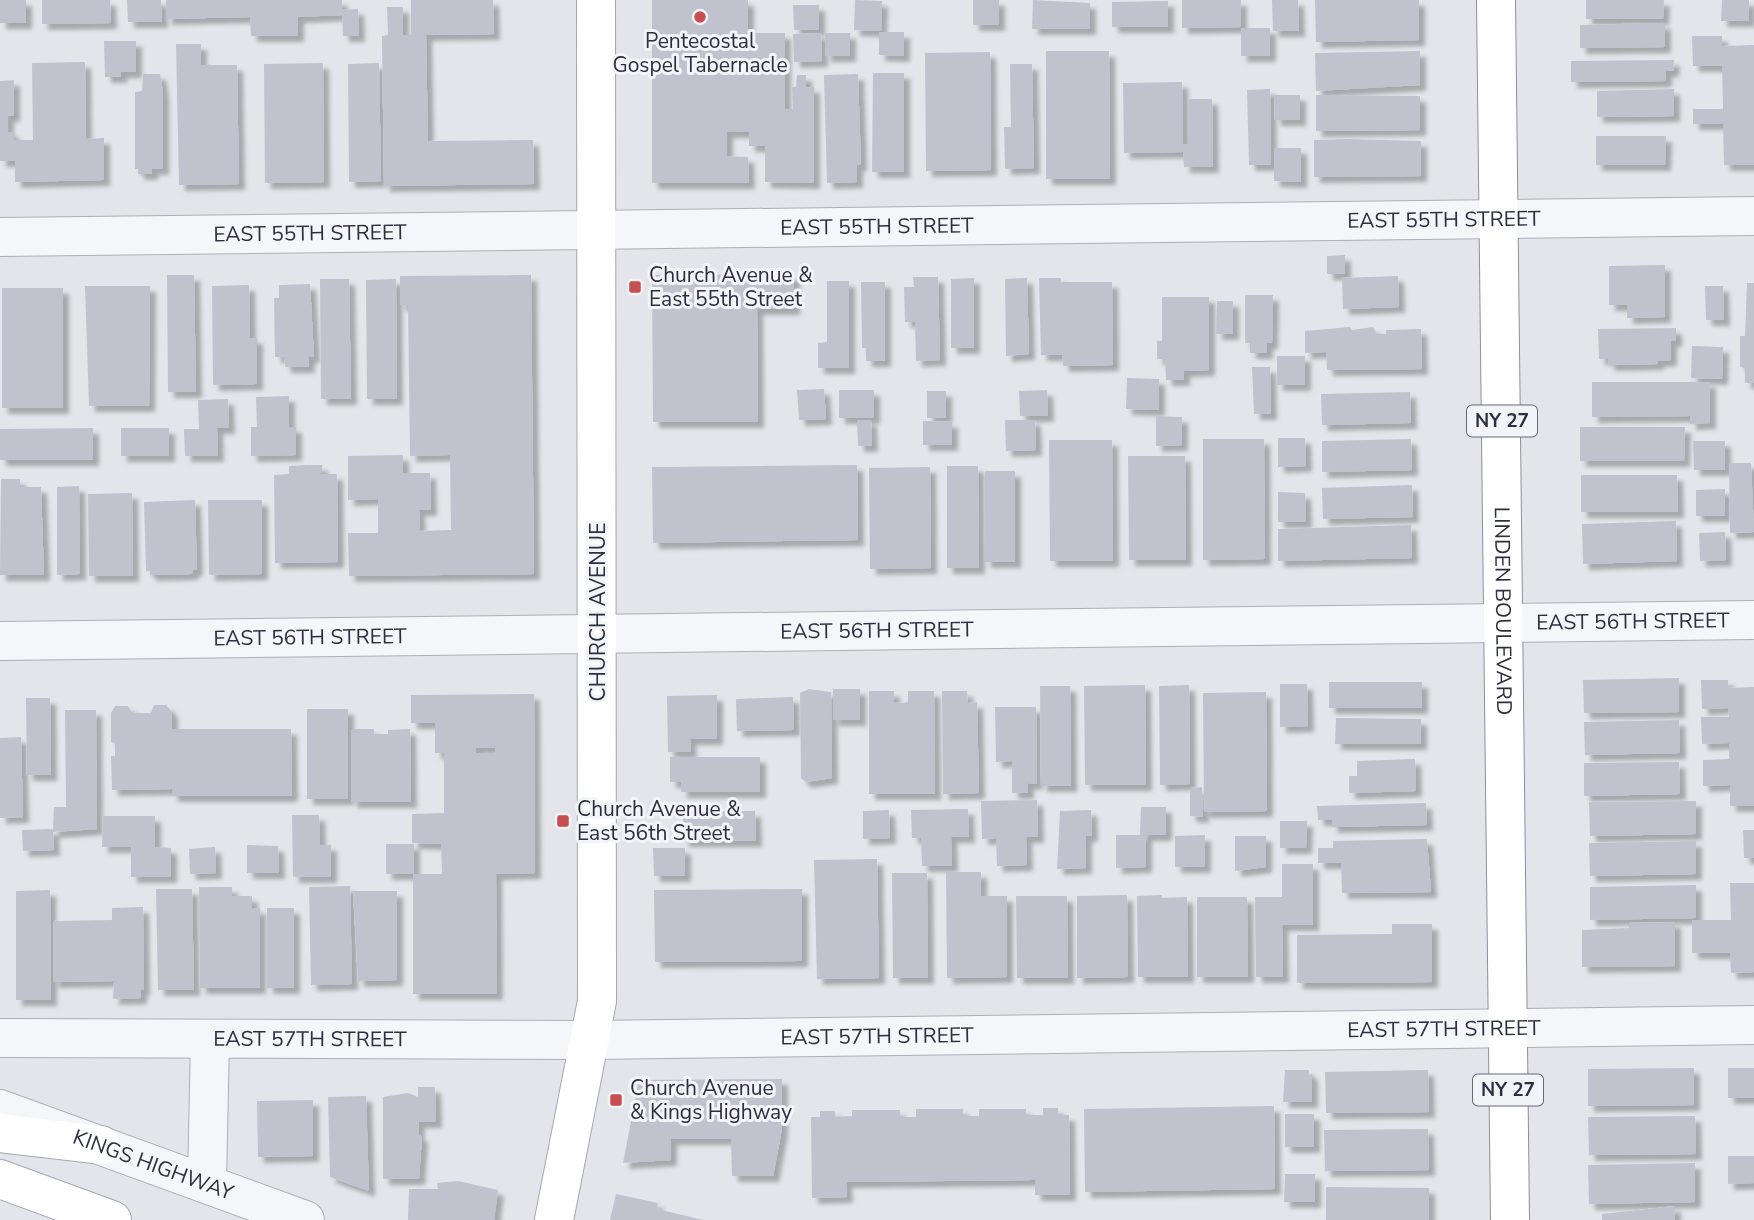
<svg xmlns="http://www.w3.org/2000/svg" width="1754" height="1220" font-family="'Nunito Sans',sans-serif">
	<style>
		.building { fill: #c0c3cd; fill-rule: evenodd; filter: url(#shadow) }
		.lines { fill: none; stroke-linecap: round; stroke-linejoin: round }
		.minor-casing { stroke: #acafb7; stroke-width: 40 }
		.major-casing { stroke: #a3a7b5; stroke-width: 40 }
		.highway-casing { stroke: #8b90a0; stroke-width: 40 }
		.minor { stroke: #f5f6f9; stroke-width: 38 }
		.major { stroke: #fff; stroke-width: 38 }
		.highway { stroke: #fff; stroke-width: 38 }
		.poi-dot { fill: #c84f51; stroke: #f2f4f7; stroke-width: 2.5 }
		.labels { text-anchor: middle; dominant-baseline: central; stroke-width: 6; stroke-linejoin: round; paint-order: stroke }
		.shield { fill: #f2f4f7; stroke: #676b78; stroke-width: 2 }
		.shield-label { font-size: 19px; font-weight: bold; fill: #2b3041 }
		.poi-label { font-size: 21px; fill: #2b3041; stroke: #f2f4f7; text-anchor: start }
		.street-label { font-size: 21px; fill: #2b3041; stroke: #f2f4f7 }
	</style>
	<defs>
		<filter id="shadow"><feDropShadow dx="6" dy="6" stdDeviation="2" flood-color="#0004"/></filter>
	</defs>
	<rect width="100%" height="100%" fill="#e3e5ea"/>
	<path class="building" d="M0,0H26V23H0Z
		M42,0H110L111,23L42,24Z
		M127,0H161L162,22H128Z
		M166,0H342V10L358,9L359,36H343L342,15L298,17V36H251L250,17L166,19Z
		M411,0H493L494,34L426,35L428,141L533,140L534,184L384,186L382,36L388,35L387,7H403V35H411Z
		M652,0H748V33H785V109H793L792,87H796L797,75H806V87H814V183L765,182V146H749V132H727V156L748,157L749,183H652Z
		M855,0L882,1L881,31L854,30Z
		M973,0H999V25H973Z
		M1033,0L1090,3V29H1032Z
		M1182,0H1241V27L1182,28Z
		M1272,0H1298L1299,31H1273Z
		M1315,0H1419V40L1316,42Z
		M1586,0H1664L1663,19H1586Z
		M1722,0H1749V21H1721Z
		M1168,1V27H1112V2Z
		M793,5H819V30H794Z
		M1665,23V47L1580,48V25Z
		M1241,28H1270V56H1241Z
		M879,32H904V56L879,55Z
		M821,33L822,61L794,62L793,34Z
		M825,33H850V56H825Z
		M1692,36H1722V46L1754,45V165H1724L1723,124H1693V109H1723L1722,66H1693Z
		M104,41H136V72H121V77H105Z
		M176,44H201V65H237L239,184L179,185Z
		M1046,51H1109L1110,179H1046Z
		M1420,51V85L1316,91L1315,53Z
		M990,52L991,170L926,171L925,53Z
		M1674,60L1673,71H1666V81L1571,82V61Z
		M85,62L86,139L104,138V180L15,182V161H0V81L14,80V116H8V132H14V140H33L32,63Z
		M323,63L324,182L265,183L264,64Z
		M379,63L381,181L349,182L348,64Z
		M1010,64H1032L1034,168L1005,169L1004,127H1011Z
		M873,73H904V172H872Z
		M143,74H160L163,92V169H152V174H138V169H135V92L142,91Z
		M858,74L861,165H857V182L827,183L824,75Z
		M1182,82L1183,144H1189V99H1212L1213,167H1184L1183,152L1124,153L1123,83Z
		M1270,89L1271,165H1249L1247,90Z
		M1674,89V116L1597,117V91Z
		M1274,95H1300V120H1275Z
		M1316,95L1420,96V130L1316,131Z
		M1596,136H1666L1665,165H1596Z
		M1347,139L1421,141V176L1314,177V140Z
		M1274,148H1301V182L1274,181Z
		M1345,255V274H1327V256Z
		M1665,265V317L1627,318V305H1609V266Z
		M794,274V309H757L758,422H653L652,275Z
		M167,275H194L196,392H168Z
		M531,275L534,574L349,576L348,533H378V499L348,500V456L403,455V473H430L431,510H419L420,531L451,530L450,455L410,456L408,305H400V276Z
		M1398,276L1399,307L1343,309L1342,278Z
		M913,277H938L940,360L916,361L915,322H905L904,287H914Z
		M974,278V348H951V279Z
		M1027,278L1029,354L1006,356L1005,279Z
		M1039,278H1061V282H1112L1113,365L1063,366L1062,355H1041Z
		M320,279H349L351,399H321Z
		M396,279L397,399H367L366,280Z
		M827,281H849V368H818V343L827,342Z
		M861,282H885V361H866V348H862Z
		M1747,283H1754V383H1745V368L1740,367V336H1745Z
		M310,284L314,357H309V367H285L284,357H275L274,298H279V285Z
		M249,285L250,338H257V384L213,385L212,286Z
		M85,286H150L149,406H89Z
		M1705,286H1723L1724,320H1706Z
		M2,288H63V408H2Z
		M1245,295H1273L1272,343H1267V353H1250V343H1245Z
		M1162,297H1209V370L1184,371V380H1166L1165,359H1157V341H1162Z
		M1217,301H1233V334H1216Z
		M1350,327L1352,330L1373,327L1377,334H1386V330L1421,329L1422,369L1327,370L1326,352L1305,353V331Z
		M1676,328V341H1671V360L1658,361V364L1609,365L1608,359H1599L1598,329Z
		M1692,346L1723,347L1722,379L1691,378Z
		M1277,356H1305V385H1277Z
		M1252,367H1270L1271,414H1254Z
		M1127,378L1159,379V410L1126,409Z
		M1592,382H1710V423L1690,424V416L1592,417Z
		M824,389L826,419L799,420L797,390Z
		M839,390H874V418H839Z
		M1047,390L1048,416H1020L1019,391Z
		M927,391H946V418H927Z
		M1410,392L1411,423L1322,425L1321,394Z
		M289,396V427H296V455L251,456V427H257L256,397Z
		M228,399L229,428H217L218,456H185L184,429H199L198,400Z
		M1156,416L1182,417V445L1156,446Z
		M857,420H871L872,446H858Z
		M1005,420H1035L1036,450L1006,451Z
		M923,421L952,422V445H923Z
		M1580,427H1685L1684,461H1580Z
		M93,428V460H0V429Z
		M121,428H169V456H121Z
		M1278,438H1305L1306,466L1278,467Z
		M1203,439H1264L1265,559L1203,560Z
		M1411,439L1412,470L1322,472V441Z
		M1049,440H1112L1113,561H1050Z
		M1693,441H1725V470H1694Z
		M1128,456H1185L1186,560H1129Z
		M1729,463H1751L1754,532L1730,533Z
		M307,465H322V474H337L338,562L275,563L274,475L289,474V466Z
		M857,465L858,540L653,543L652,467Z
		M947,466H978L979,568H947Z
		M930,467L931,568L870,569L869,468Z
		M985,471H1015V562H985Z
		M1581,475H1677L1678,512H1581Z
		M1,479H20V487H41L44,575H0Z
		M1412,485L1413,517L1323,519L1322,488Z
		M79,486L80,574L57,575V487Z
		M1725,489V516H1696V490Z
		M1278,492L1305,493L1306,522H1278Z
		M132,493L133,576H89L88,494Z
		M195,500L197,570H193L192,574L150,575V571H146L144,502Z
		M208,500H262V574L209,575Z
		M1676,521L1677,561L1583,564L1582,524Z
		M1411,525L1412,558L1278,561V529Z
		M1725,532L1726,560L1700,561L1699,533Z
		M1679,678V712L1584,713L1583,680Z
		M1701,680H1728V688L1754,687V806H1730V785L1703,786V760L1729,759V743L1702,744L1701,717H1729L1728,708L1702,709Z
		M1329,682H1422V708H1329Z
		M1280,684H1307L1308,726L1280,727Z
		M1145,685L1146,785H1085L1084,686Z
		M1189,685L1190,784L1160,785L1159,686Z
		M1040,686H1070L1071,786H1041Z
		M809,689L831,692L832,778L806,782L801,778L800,693Z
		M833,689H860V720H833Z
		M869,691H894V702L901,703L908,702V691H934L935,794H869Z
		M942,691H967L968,703L977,702L979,793L943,794Z
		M1266,692L1267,811L1204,812L1203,693Z
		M534,694L535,873L496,874L497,994H413V874H442L441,844L412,843V814L444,813V753H435V723H411V695ZM476,748H495V753H476Z
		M717,695V739H690L691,752H668L667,696Z
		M793,697L794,730L737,731L736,699Z
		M26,698H50L51,775H27Z
		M154,705H166L172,712V729H291L292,796H172V789L112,790L111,756H115V743L111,742V713L115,706H128L132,713H151Z
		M995,707H1036L1037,784L1028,783V793H1012V761L996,762Z
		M307,709H348V799H307Z
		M65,710H96L97,829L53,832L54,850L23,851L22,830L53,829L54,807H66Z
		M1336,718L1421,719V744H1335Z
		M1679,720L1680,753L1585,755L1584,722Z
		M351,729H374V734H388V730L410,729L411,802H351Z
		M21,737L23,817L0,818V738Z
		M670,757H760V792H681V782H670Z
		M1415,759L1416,791L1349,793V776H1357V761Z
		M1679,762L1680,794L1584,796V763Z
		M1202,787L1203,817L1190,816V788Z
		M1037,800L1038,837H1026L1027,865L997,866L996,838L982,839L981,801Z
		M1696,801V834L1590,836L1589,802Z
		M1426,803L1427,825L1332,827V820H1318L1317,806Z
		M1141,807H1166V835H1146V867L1116,868V835H1140Z
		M968,809L969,837H951L952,866H922L921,838H912L911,810Z
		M889,810L890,838L863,839V811Z
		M1091,810L1092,836H1086V868L1057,869L1060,811Z
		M683,811H755L756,841H683Z
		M292,815H319L320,845H331V877H293Z
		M103,816H155V847L171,848V877H131V847H102Z
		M1280,821H1307L1306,848H1280Z
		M1743,830H1754V858H1744Z
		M1205,835V867H1175V836Z
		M1235,836H1266V867L1235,871Z
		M1427,839L1431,892L1342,893L1341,863H1318V848H1333V841Z
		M1696,841V874L1590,876L1589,843Z
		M386,844H414V874H386Z
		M247,845L278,846L279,873H247Z
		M215,847L216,873L190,874L189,849Z
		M653,848H685V876H654Z
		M877,859L879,978L817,979L814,860Z
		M1282,864H1313V925H1282L1283,977H1256L1255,897H1282Z
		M946,872H981V896H1007V977L947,978Z
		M892,873H927L928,978H893Z
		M1730,883H1754V972L1731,973L1730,953H1692V920H1731Z
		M1696,885V918L1590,920V887Z
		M350,886L352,984L311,985L309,887Z
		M199,887H232V896H252V909L260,908V988H200Z
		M156,889H192L194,990H158Z
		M802,889V961L655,962L654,890Z
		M50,890L51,1000H16V891Z
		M353,891H397V980L358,981Z
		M1127,895L1128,977L1077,978V896Z
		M1162,895V898L1187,897L1188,977H1138L1137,896Z
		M1016,896H1067L1068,978H1017Z
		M1197,897H1247L1248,977H1197Z
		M143,907L144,989L141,990V998L113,999L114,981L53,982V921L112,920V908Z
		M267,908H294V988H267Z
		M1675,922V966L1582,967V930L1629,928V923Z
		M1392,924H1432V982L1297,983V935L1392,934Z
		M1694,1068V1105L1588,1106V1069Z
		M1728,1068H1754V1098H1728Z
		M1285,1070H1309V1075L1312,1074V1102H1283Z
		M1428,1070L1429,1112L1326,1113L1325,1072Z
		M782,1079V1129L773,1176H732L731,1139H671V1160L623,1163L639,1080Z
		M418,1087H435L436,1122H419L418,1134L422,1137L419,1179H383V1097L408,1093L418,1097Z
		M366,1096L369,1191L330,1177L328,1097Z
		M313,1100V1156L258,1157L257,1101Z
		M1274,1106L1275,1189L1085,1192L1084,1109Z
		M1043,1108H1058V1115H1069L1070,1195H1035V1180L846,1182L847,1197L812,1198L811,1117H820V1111H835V1117L852,1116V1110H900V1117H916V1109H963V1116H979V1109H1026V1115H1043Z
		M1285,1114H1314V1147H1285Z
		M1695,1116L1696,1154L1589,1155L1588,1117Z
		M1428,1129L1429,1170L1325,1171L1324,1130Z
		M1728,1156H1754V1183L1728,1184Z
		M1695,1163V1202L1589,1204L1588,1165Z
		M1285,1174H1315V1202H1284Z
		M458,1181L498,1190L494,1220H408L409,1189H438L437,1183Z
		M1326,1187L1429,1188V1220H1326Z
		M616,1194L658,1203L657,1209L703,1220H610Z
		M1675,1206V1220H1602V1214Z"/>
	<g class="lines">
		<defs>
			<g id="minor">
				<path id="s1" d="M0,237L1754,216"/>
				<path id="s2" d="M0,641L1754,620"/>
				<path id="s3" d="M0,1038L590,1040L1754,1025"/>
				<path id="s4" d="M0,1109L305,1220"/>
				<path d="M207,1183L210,1039"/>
			</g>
			<path id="major" d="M0,1133L101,1145
				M0,1179L112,1220
				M554,1220L597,1001L596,0"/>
			<g id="highway">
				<path id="s5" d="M1496,0L1510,1220"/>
			</g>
		</defs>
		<use href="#minor" class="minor-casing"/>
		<use href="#major" class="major-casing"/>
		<use href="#highway" class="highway-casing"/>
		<use href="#minor" class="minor"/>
		<use href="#major" class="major"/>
		<use href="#highway" class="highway"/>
	</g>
	<g class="poi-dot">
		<circle cx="700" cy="17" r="7"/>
		<rect x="628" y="280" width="14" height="14" rx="3.5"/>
		<rect x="556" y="814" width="14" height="14" rx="3.5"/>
		<rect x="609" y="1093" width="14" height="14" rx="3.5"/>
	</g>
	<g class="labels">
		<g class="shield">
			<rect x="1467" y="405.5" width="70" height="31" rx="5"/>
			<rect x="1473" y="1074.5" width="70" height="31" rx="5"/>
		</g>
		<g class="shield-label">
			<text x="1502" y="421">NY 27</text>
			<text x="1508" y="1090">NY 27</text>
		</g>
		<g class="poi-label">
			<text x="700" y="41" text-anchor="middle">Pentecostal<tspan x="700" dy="24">Gospel Tabernacle</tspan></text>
			<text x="649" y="275">Church Avenue &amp;<tspan x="649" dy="24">East 55th Street</tspan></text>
			<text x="577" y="809">Church Avenue &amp;<tspan x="577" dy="24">East 56th Street</tspan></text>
			<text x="630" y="1088">Church Avenue<tspan x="630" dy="24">&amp; Kings Highway</tspan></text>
		</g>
		<g class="street-label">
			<text stroke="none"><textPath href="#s1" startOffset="1444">EAST 55TH STREET</textPath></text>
			<text stroke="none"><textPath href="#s1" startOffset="877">EAST 55TH STREET</textPath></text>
			<text stroke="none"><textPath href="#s1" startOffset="310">EAST 55TH STREET</textPath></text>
			<text stroke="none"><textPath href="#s5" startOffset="611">LINDEN BOULEVARD</textPath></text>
			<text transform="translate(598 612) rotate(-90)">CHURCH AVENUE</text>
			<text stroke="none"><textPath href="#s2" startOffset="1633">EAST 56TH STREET</textPath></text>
			<text stroke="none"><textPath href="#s2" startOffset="877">EAST 56TH STREET</textPath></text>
			<text stroke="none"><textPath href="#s2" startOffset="310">EAST 56TH STREET</textPath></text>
			<text stroke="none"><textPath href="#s3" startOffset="1444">EAST 57TH STREET</textPath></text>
			<text stroke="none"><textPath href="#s3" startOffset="877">EAST 57TH STREET</textPath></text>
			<text stroke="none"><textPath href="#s3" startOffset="310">EAST 57TH STREET</textPath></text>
			<text stroke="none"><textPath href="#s4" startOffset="163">KINGS HIGHWAY</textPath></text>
		</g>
	</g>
</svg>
